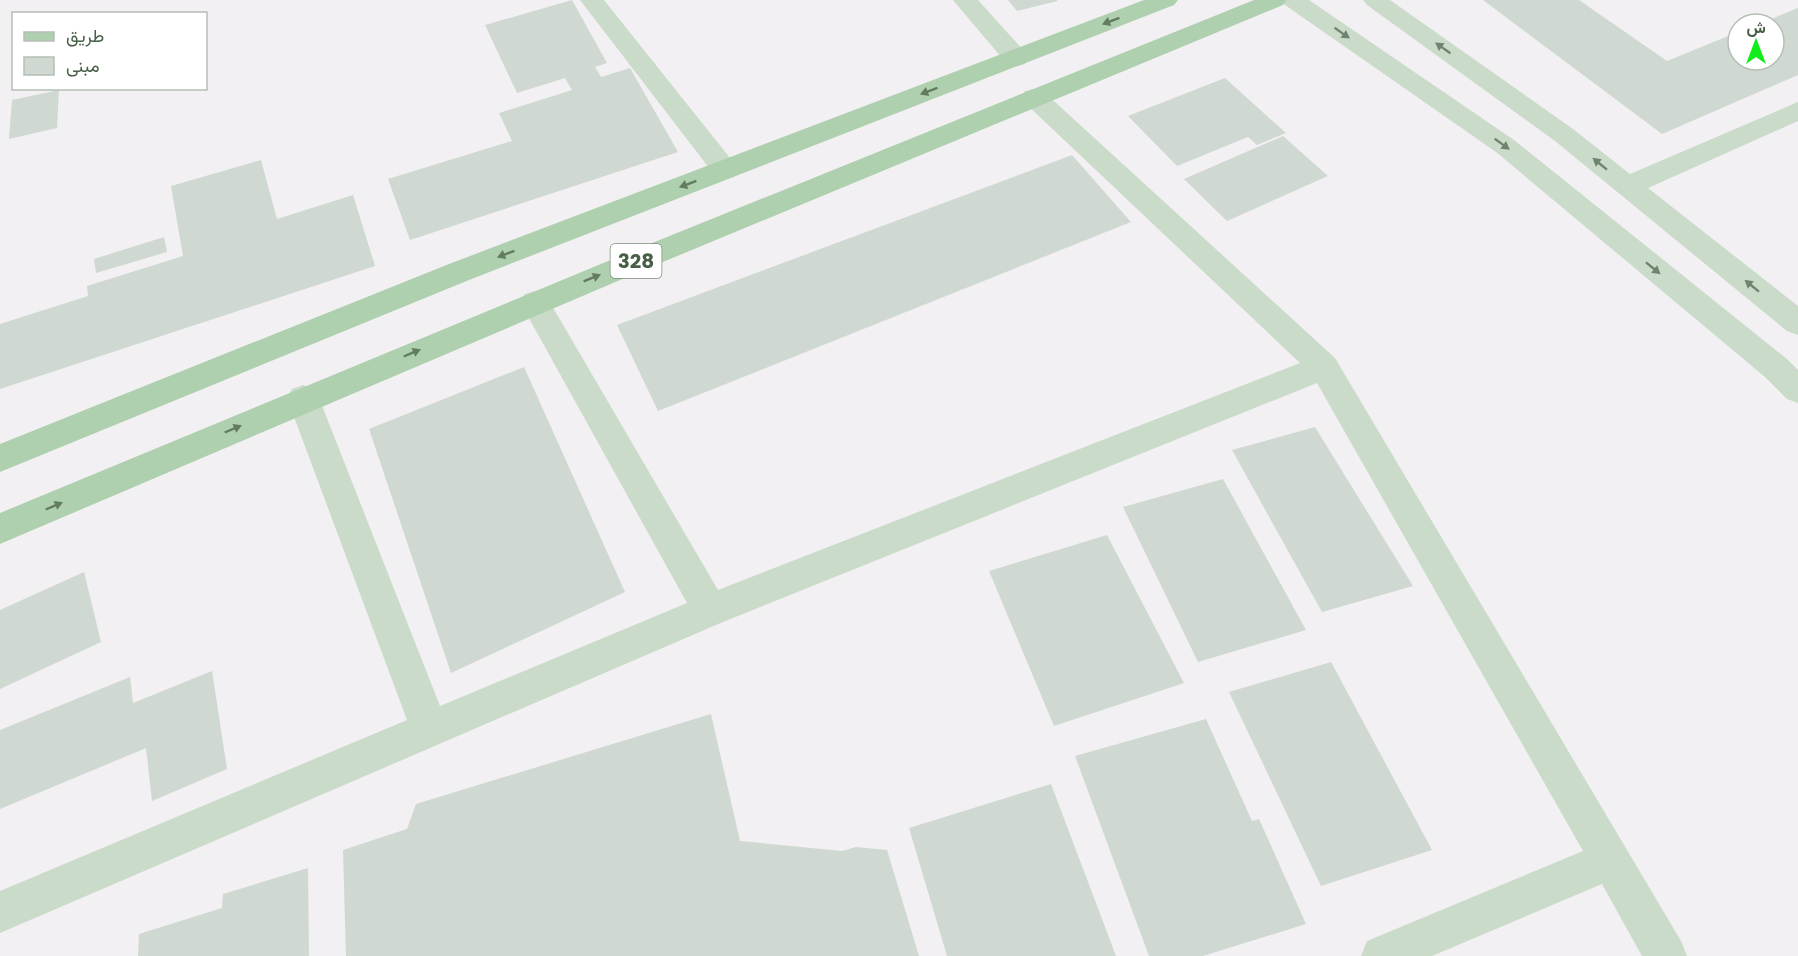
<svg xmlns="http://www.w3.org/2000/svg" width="1798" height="956" font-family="Poppins,Vazirmatn,sans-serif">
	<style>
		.building { fill: #cfd8d1 }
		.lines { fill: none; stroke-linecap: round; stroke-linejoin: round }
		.minor { fill: #cadbc9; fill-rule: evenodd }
		.major { fill: #afd0af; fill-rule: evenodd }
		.oneway { fill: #627b61 }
		.oneway2 { fill: #6f846e }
		.labels { text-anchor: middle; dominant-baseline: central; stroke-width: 4.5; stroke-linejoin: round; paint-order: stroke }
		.shield { fill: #fff; stroke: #7f8f7e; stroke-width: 1.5 }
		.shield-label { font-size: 20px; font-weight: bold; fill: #485f47 }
	</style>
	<rect width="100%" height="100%" fill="#f2f0f3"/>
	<path class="building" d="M572,0L607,63L595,67L601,77L630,68L678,152L410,240L388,179L512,141L499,113L572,90L565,78L517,93L485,25Z
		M1008,0H1057V1L1017,11Z
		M1483,0H1579L1667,61L1738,32V60H1774V24H1759L1798,8V75L1662,134Z
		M1225,78L1286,133L1257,145L1248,137L1177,166L1128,116Z
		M59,90L57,128L9,139L12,100Z
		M1283,136L1328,176L1227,221L1184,179Z
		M1072,155L1131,222L658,411L617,325Z
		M261,160L277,219L353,195L375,266L0,389V324L88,296L87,286L183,256L171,186Z
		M164,237L167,252L96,273L94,259Z
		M524,367L625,592L451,673L369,429Z
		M1315,427L1413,586L1322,612L1232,450Z
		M1223,479L1306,630L1198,662L1123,507Z
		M1107,535L1184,683L1054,726L989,571Z
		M84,572L101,642L0,689V610Z
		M1331,662L1432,850L1321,886L1229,692Z
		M212,671L227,769L152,801L146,748L0,809V730L130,677L133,703Z
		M711,714L740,841L842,851L856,847L887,850L919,956H346L343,850L407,829L416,804Z
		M1206,719L1252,821L1259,819L1306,924L1203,956H1149L1075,756Z
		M1051,784L1116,956H947L909,828Z
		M308,868L309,956H138L139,934L222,908L223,894Z"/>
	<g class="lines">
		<path class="minor" d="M580,0H604L734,163L738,170L734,177L725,179L716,177Z
			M953,0H978L1025,52L1028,58L1025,64L1016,66L1007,64Z
			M1281,0H1309L1514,140L1787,359L1798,370V403L1787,399L1765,377L1496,152L1285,5Z
			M1363,0H1390L1573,129L1630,174L1798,102V121L1648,188L1798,306V335L1787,331L1555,141L1367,5Z
			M1034,89L1043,91L1335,358L1681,941L1687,956H1642L1602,884L1432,956H1361L1367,941L1583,851L1317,383L723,622L0,933V891L407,720L287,398L292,389L303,385L314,389L319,398L440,706L687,603L520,302L525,294L535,291L545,294L718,590L1300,363L1025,103L1021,97L1025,91Z"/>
		<path class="major" d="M1144,0H1178L1174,5L469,280L0,472V444L449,264Z
			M1254,0H1287L1283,5L646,269L0,544V513L625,254Z"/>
	</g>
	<defs><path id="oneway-solid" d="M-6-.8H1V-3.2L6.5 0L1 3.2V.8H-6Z" transform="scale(1.5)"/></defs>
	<g class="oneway">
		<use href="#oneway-solid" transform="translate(1111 21) rotate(159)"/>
		<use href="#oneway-solid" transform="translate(929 91) rotate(159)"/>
		<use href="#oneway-solid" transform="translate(688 184) rotate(159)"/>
		<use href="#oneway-solid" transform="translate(506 254) rotate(159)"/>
		<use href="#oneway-solid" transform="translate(592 278) rotate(-22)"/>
		<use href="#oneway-solid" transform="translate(412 353) rotate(-23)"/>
		<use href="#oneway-solid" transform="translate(233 429) rotate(-23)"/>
		<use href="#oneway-solid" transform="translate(54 506) rotate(-23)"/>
	</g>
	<g class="oneway2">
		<use href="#oneway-solid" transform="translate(1342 33) rotate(35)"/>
		<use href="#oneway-solid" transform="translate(1443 48) rotate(-145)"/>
		<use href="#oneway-solid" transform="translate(1502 144) rotate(36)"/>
		<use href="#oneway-solid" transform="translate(1600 164) rotate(-141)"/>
		<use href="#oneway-solid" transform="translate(1653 268) rotate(39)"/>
		<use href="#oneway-solid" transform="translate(1752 286) rotate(-141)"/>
	</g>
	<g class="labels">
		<rect class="shield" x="610.5" y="244" width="51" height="34" rx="4.5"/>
		<g class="shield-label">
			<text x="636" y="261">328</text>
		</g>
	</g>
	<rect x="12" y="12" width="195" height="78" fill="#ffffff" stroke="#b6bfb5" stroke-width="1.5"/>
	<rect x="24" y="32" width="30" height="9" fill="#afd0af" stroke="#b6bfb5" stroke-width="1.5"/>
	<text x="66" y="42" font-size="18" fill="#485f47">طريق</text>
	<rect x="24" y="57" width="30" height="18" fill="#cfd8d1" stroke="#b6bfb5" stroke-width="1.5"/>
	<text x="66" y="72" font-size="18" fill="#485f47">مبنى</text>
	<g transform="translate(1756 42)"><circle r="28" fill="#ffffff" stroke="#b6bfb5" stroke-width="1.5"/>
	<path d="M0-4.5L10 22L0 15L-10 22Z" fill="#0fee1a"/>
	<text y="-9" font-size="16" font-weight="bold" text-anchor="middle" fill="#485f47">ش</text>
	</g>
</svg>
